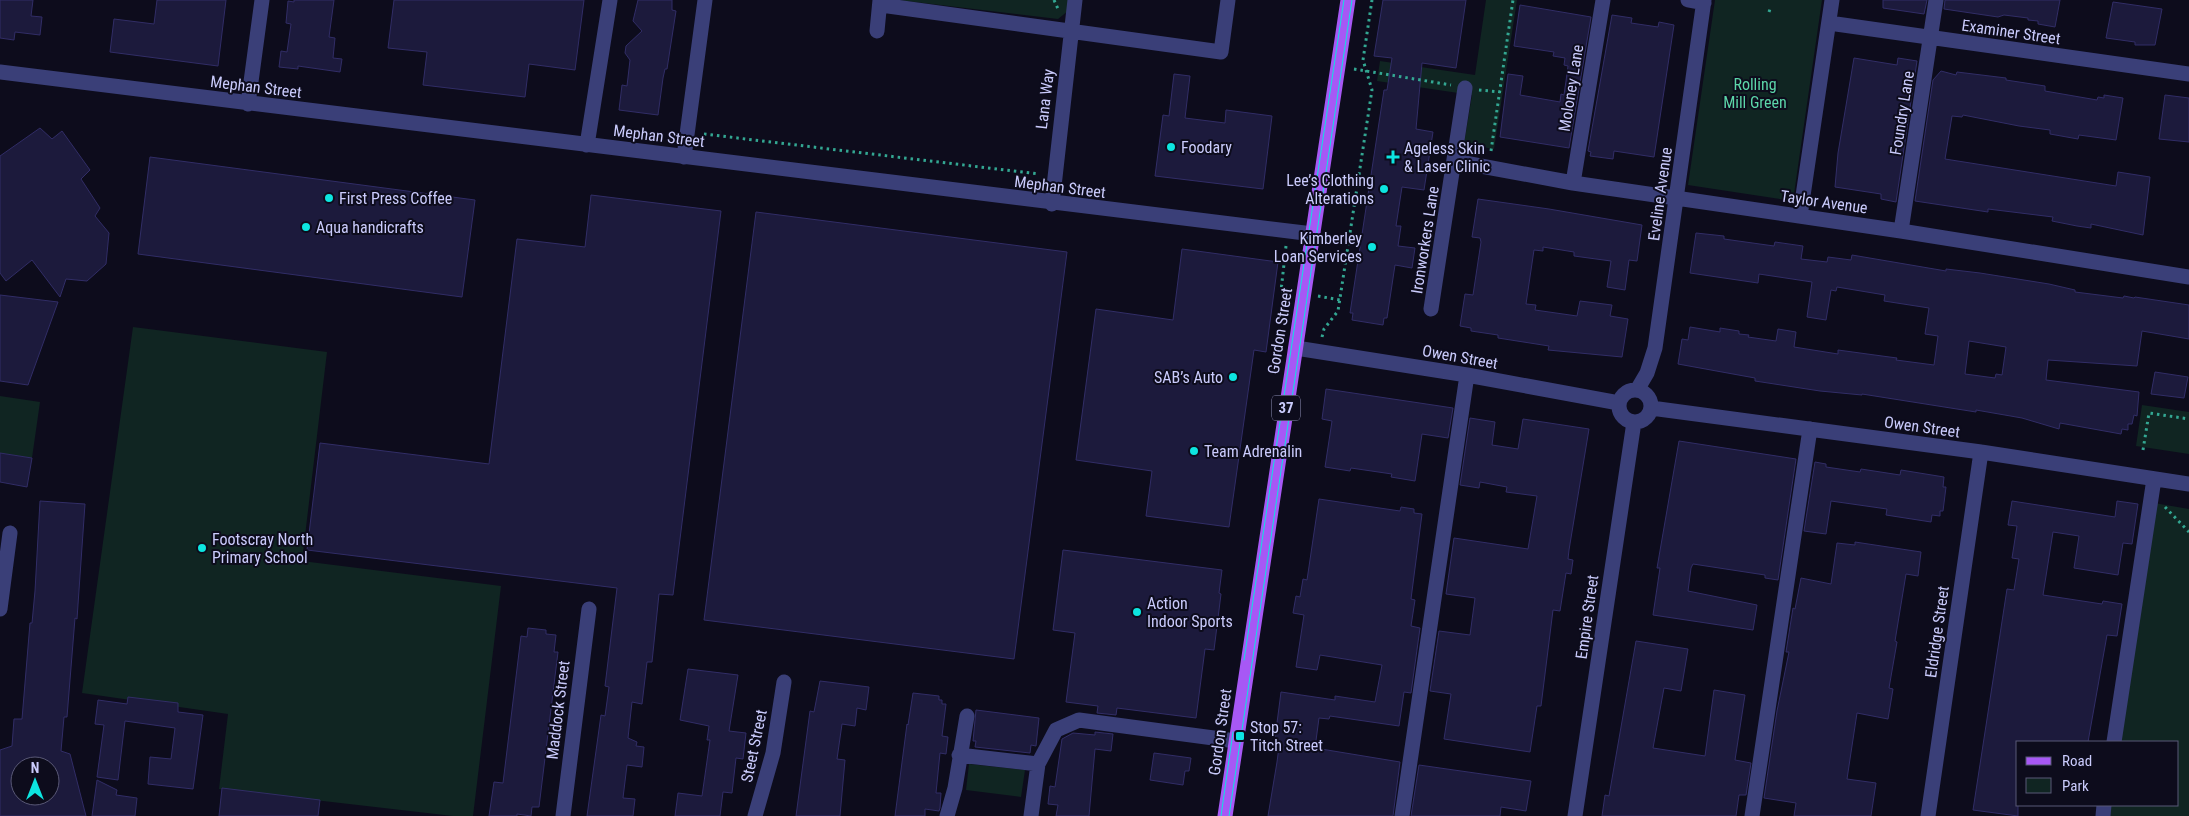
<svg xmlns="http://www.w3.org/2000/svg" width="2189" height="816" font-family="'Roboto Condensed',sans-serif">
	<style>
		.green { fill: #102522 }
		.building { fill: #1c1a3c; stroke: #312d66; fill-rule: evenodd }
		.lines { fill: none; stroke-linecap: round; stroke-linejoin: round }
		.path { stroke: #33a792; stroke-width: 3; stroke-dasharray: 2.5 4; stroke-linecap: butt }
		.minor { stroke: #3a3f78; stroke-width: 15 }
		.major { stroke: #a758f5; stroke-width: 15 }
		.tram { stroke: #0de5e0; stroke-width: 1 }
		.poi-dot { fill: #0de5e0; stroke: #0d0c1c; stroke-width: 2 }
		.labels { text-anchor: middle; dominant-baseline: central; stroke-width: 4; stroke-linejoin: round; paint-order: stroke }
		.shield { fill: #0d0c1c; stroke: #9192b9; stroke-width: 1 }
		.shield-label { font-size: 15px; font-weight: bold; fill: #cacbfc }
		.street-label { font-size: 16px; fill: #cacbfc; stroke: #0d0c1c }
		.park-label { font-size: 16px; fill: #5cd6a9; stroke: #0d0c1c }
		.poi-label { font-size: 16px; fill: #cacbfc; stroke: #0d0c1c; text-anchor: start }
	</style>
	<rect width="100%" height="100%" fill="#0d0c1c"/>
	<path class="green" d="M898,0H1071L1068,11L1058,19Z
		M1486,0H1517L1494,149L1464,144L1472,95L1377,81L1380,61L1475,75Z
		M1715,0H1822L1793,201L1688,185Z
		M133,327L327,352L302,561L501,586L473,816H453L219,789L228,714L82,693Z
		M0,396L40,402L32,458L0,453Z
		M2142,405L2189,412V454L2136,446Z
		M2154,503L2189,509V816H2109L2111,805H2178V742H2120Z
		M969,764L1025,770L1021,797L966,790Z"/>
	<path class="building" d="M0,0H33L31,16L42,17L40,35L15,32L14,40L0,38Z
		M157,0H226L218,66L110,52L114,19L154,24Z
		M294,0H334L329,37L335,38L333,58L342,59L340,72L298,66V69L279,67L281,51L287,52L291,24L286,23L288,1L294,2Z
		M394,0H584L575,70L529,64L525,97L423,85L427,52L388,48Z
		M638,0H672V10L676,11L667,69H665L663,78L658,115L619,110L622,85L627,86L630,60L625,53L626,46L642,31L633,21Z
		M1383,0H1466L1456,68L1422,63L1416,129L1433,132L1424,190L1402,187L1396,226H1401L1398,246L1415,248L1412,268L1395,265L1387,318H1384L1383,325L1352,320L1353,313H1350L1384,90H1387L1392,58L1374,56Z
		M1883,0H1927L1924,14L1883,8Z
		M1945,0H2060L2055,27L2038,24V21L2028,20V18L2004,15L1998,17L1944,9Z
		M2113,2L2162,9L2155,45H2135V42L2106,38Z
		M1520,5L1591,17L1569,148L1500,137L1508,74L1523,76L1520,95L1560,102L1561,94L1564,95L1566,81L1568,66L1564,65L1565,58L1553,56L1554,52L1514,46Z
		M1612,15L1632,18L1631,23L1658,27L1659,22L1674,25L1654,157L1614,151L1613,159L1590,156L1591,152L1588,151Z
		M1854,58L1897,65L1898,58L1917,61L1896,202L1881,199V194L1835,187L1838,153Z
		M1941,71L1956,75L1957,72L2006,78V80L2045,86V91L2097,100L2098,97L2104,98V95L2123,98L2116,140L2079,135L2078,139L2050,134V130L2019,126L1963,115L1962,117L1952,116L1945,159L2116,186L2118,172L2150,177L2143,235L2091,224V228L2077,226L2052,221L2053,217L1988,209V212L1915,201L1933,80Z
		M1174,74L1190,76L1185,118L1225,123L1226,110L1272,116L1263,189L1155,176L1163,115L1169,116Z
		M2165,95L2189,98V142L2159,139Z
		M40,128L52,139L62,131L90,170L81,179L100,208L95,216L109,233L106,264L87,281L66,279L60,297L32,260L6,281L0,273V156Z
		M150,157L475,200L462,297L138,254Z
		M591,195L721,211L673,595L659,594L652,662H647L642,704L632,702L628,738L637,742L636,746L644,747L642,767L627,765L623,798L635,799L633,816H587L601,715L605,716L609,687L605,686L617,588L307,550L320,443L489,464L517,239L585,247Z
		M1478,199L1549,209L1642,225L1637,261L1629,260L1625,290L1607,287L1611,261L1574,256V252L1543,247V251L1534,250L1526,304L1536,305L1535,310L1577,316L1580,301L1612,305L1610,316L1628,319L1622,357L1548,350L1549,346L1498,338V335L1471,331V328L1460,326L1465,294L1473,295L1481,242L1480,238L1472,237Z
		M756,212L1067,252L1014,659L704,620Z
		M1696,233L1724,236V239L1774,246L1775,242L1803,246L1801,259L1827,262L1828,257L1851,260L1852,255L1946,271V269L1980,273L2049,284L2075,290V292L2123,298L2124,296L2134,298L2135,297L2189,305V339L2142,331L2137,366L2048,360L2046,380L2139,392L2137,416L2134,415L2132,424H2128V430L2122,429L2121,434L2060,423L2059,429L2022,418L1976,410V412L1862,394V395L1820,391L1755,381V378L1678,364L1682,339L1688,340L1690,327L1720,332V328L1739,331V334L1749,335L1748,337L1776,341L1778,329L1796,332L1794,347L1838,354V350L1882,356L1897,358L1896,360L1934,365L1938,336L1925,334L1929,308L1884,301L1885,295L1837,287L1836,291L1831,290L1826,320L1807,317L1812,282L1759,274L1758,283L1690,273ZM1969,341L2006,347L2002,375L1996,374L1995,378L1965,374Z
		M1182,249L1278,262L1266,352L1254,350L1229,527L1146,516L1152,471L1076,460L1096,309L1173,320Z
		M0,295L58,302L28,385L0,381Z
		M2155,372L2188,377L2184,398L2151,394Z
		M1326,389L1453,408L1448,438L1422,434L1415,481L1391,477L1392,474L1351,468L1350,471L1325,467L1332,421L1322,419Z
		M1470,418L1495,422L1492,445L1518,449L1523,419L1589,429L1569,550L1568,559L1573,560L1571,574L1566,573L1560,611L1553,610L1541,706H1537L1530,752L1444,739L1451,694L1430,691L1439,631L1470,635L1475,598L1446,594L1454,538L1528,549L1537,496L1506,492L1507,487L1480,482L1479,488L1460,485Z
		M1679,441L1796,459L1778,580L1765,578V575L1693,564L1691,568L1688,591L1757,605L1753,630L1653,615L1660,568H1657Z
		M0,453L32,458L27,487L0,482Z
		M1815,462L1826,464V467L1860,472L1861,469L1900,475L1901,470L1944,477L1943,487H1946L1943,511H1940V516L1932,515L1931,522L1886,515L1887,509L1831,501L1826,534L1804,531Z
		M1319,499L1400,511L1401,507L1414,509V513L1422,514L1411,599L1415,600L1411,626L1420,628L1411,693L1404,692L1399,726L1330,716L1329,719L1319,718L1315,748L1400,762L1393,816H1268L1277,762L1279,747L1274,746L1281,692L1335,700V696L1375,702L1382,665L1320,655L1317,670L1296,667L1304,615L1293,613L1296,596L1300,597L1303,579L1307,580Z
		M40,501L85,504L77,619L75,618L67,717H64L61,751L70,754L86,816H0V750L12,746L14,719H22L30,623H32L35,591ZM20,766H50V796H20Z
		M2012,501L2115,517L2117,501L2138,504L2132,544L2123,543L2118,575L2074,568L2079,536L2053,532L2043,595L2102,604L2103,601L2122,604L2117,636L2107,635L2088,742H2018V816L1973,810L2007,589L2014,590L2019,559L2012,558L2017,526L2008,525Z
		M1855,542L1921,552L1918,576L1906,574L1895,641L1897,642L1889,688L1893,689L1888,719L1857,713L1847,779L1876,783L1871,816H1794L1796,803L1764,798L1777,711L1789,652H1786L1793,608L1795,609L1801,578L1831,584L1837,543L1855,545Z
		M1063,550L1222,570L1219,593L1221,594L1214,650L1205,649L1196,718L1117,708L1116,715L1097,713L1098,706L1066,702L1075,633L1053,630Z
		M528,628L546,630V634L556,635L554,652H558L539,807H532L531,816L517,814V816H489L494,782L503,783L521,636L527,637Z
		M1636,641L1688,649L1681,691L1664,688L1653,748L1705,756L1714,690L1745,695L1735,760L1751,763L1746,795H1739L1736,816H1602L1605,795L1609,796Z
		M688,669L738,675L729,731L746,733L743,759L736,758L732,793L723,792L720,816H675L678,793L702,796L710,740H707L709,726L680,720Z
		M820,681L869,687L866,710L857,708L855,726L842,724L837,759L845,760L840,816H796L810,711L814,712Z
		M913,693L939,696V700H942V704H946L942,736L948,737L946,754L940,753L936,793H941L940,808L939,811L925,809V816H895L907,724L908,725Z
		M128,697L178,703V712L203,715L193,789L148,784L150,757L171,759L175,728L125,721L118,780L97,777L104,725L95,724L98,700L127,704Z
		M976,710L1039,718L1036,746L1031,745L1030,753L975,747L976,741H973Z
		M1095,732L1113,734L1111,751L1095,749L1089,816H1056L1058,805L1048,804L1050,786L1055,787L1062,739L1073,733L1095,735Z
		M1154,753L1191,758L1189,771H1185L1183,785L1150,780Z
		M1419,765L1531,781L1526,811L1501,807L1500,816H1411Z
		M97,780L117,790L116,795L137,798L135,816H92Z
		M222,788L320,800L318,816H219Z"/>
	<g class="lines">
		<path class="path" d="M1054,0L1058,9
			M1769,12L1770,9
			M1354,69L1451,85
			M1479,90L1500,92
			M704,134L1039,174
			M1491,151L1513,0
			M1286,246L1281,291L1290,292
			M1318,296L1340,300
			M1322,337L1324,329L1338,311L1372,90L1363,60L1372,0
			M2143,450L2149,413L2189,419
			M2165,507L2189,532"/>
		<path class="minor" d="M1688,0L1704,3
			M881,5L1221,52L1228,0
			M1829,23L2189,74
			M877,31L880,0
			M0,72L1313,234
			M248,104L262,0
			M587,145L610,0
			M684,157L705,0
			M1454,161L1573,183L1901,231L2189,277
			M1573,183L1603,0
			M1052,204L1075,0
			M1800,216L1832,0
			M1901,231L1936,0
			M1431,309L1465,88
			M1296,348L1467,375L1619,403
			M1619 406a16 16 0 1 1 32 0a16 16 0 1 1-32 0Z
			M1637,390L1647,373L1655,348L1704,0
			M1651,408L1981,452L2189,484
			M0,609L10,533
			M2114,742L2154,479
			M959,755L1038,764L1056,730L1079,720L1236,741
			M563,816L589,609
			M755,816L773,753L784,682
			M947,816L955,788L967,716
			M1031,816L1038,764
			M1402,816L1467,375
			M1575,816L1634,422
			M1752,816L1810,429
			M1928,816L1981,452
			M2103,816L2104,805"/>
		<path class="major" d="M1225,816L1348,0"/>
		<path class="tram" d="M1244,660L1344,0
			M1221,816L1233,732
			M1229,816L1352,0"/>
	</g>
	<g class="poi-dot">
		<circle cx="1171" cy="147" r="5"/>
		<path d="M1390.5 149.5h5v5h5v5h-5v5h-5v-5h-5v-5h5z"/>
		<circle cx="1384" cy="189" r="5"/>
		<circle cx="329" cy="198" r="5"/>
		<circle cx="306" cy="227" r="5"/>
		<circle cx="1372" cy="247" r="5"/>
		<circle cx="1233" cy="377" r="5"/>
		<circle cx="1194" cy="451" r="5"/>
		<circle cx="202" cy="548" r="5"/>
		<circle cx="1137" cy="612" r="5"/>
		<rect x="1235" y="731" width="10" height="10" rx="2.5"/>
	</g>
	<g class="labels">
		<rect class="shield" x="1272" y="395.5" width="28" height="25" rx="4"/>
		<g class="shield-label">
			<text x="1286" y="408">37</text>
		</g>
		<g class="street-label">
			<text transform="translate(2011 32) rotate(8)">Examiner Street</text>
			<text transform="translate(256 87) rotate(7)">Mephan Street</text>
			<text transform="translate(1571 88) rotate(-81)">Moloney Lane</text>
			<text transform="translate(1045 99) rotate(-83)">Lana Way</text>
			<text transform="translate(1902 113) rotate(-81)">Foundry Lane</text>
			<text transform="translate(659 136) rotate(7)">Mephan Street</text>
			<text transform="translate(1060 187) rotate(7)">Mephan Street</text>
			<text transform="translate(1660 194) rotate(-82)">Eveline Avenue</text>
			<text transform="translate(1824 202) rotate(8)">Taylor Avenue</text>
			<text transform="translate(1425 240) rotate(-81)">Ironworkers Lane</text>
			<text transform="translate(1280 331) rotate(-81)">Gordon Street</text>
			<text transform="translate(1460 357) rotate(10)">Owen Street</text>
			<text transform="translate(1922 427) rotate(8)">Owen Street</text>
			<text transform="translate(1587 617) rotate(-82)">Empire Street</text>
			<text transform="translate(1937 632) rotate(-82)">Eldridge Street</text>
			<text transform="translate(558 710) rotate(-83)">Maddock Street</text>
			<text transform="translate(1220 732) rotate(-82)">Gordon Street</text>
			<text transform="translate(754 746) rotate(-78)">Steet Street</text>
		</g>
		<g class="park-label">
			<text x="1755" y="84">Rolling<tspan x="1755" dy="18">Mill Green</tspan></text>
		</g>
		<g class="poi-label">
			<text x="1181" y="147">Foodary</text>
			<text x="1404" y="148">Ageless Skin<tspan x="1404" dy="18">&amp; Laser Clinic</tspan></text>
			<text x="1374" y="180" text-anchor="end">Lee’s Clothing<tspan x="1374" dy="18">Alterations</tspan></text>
			<text x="339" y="198">First Press Coffee</text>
			<text x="316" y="227">Aqua handicrafts</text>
			<text x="1362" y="238" text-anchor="end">Kimberley<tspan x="1362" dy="18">Loan Services</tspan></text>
			<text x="1223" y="377" text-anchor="end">SAB’s Auto</text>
			<text x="1204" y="451">Team Adrenalin</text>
			<text x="212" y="539">Footscray North<tspan x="212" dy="18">Primary School</tspan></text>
			<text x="1147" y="603">Action<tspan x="1147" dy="18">Indoor Sports</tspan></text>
			<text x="1250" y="727">Stop 57:<tspan x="1250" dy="18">Titch Street</tspan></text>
		</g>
	</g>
	<rect x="2016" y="741" width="162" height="65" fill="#0d0c1c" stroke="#595876"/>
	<rect x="2026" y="757" width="25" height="8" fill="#a758f5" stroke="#595876"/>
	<text x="2062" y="766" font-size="15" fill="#cacbfc">Road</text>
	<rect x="2026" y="778" width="25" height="15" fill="#102522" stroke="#595876"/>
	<text x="2062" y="791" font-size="15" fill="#cacbfc">Park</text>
	<g transform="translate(35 781)"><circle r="24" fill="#0d0c1c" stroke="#595876"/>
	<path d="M0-4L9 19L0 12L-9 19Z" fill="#0de5e0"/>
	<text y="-8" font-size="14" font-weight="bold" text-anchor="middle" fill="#cacbfc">N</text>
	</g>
</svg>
